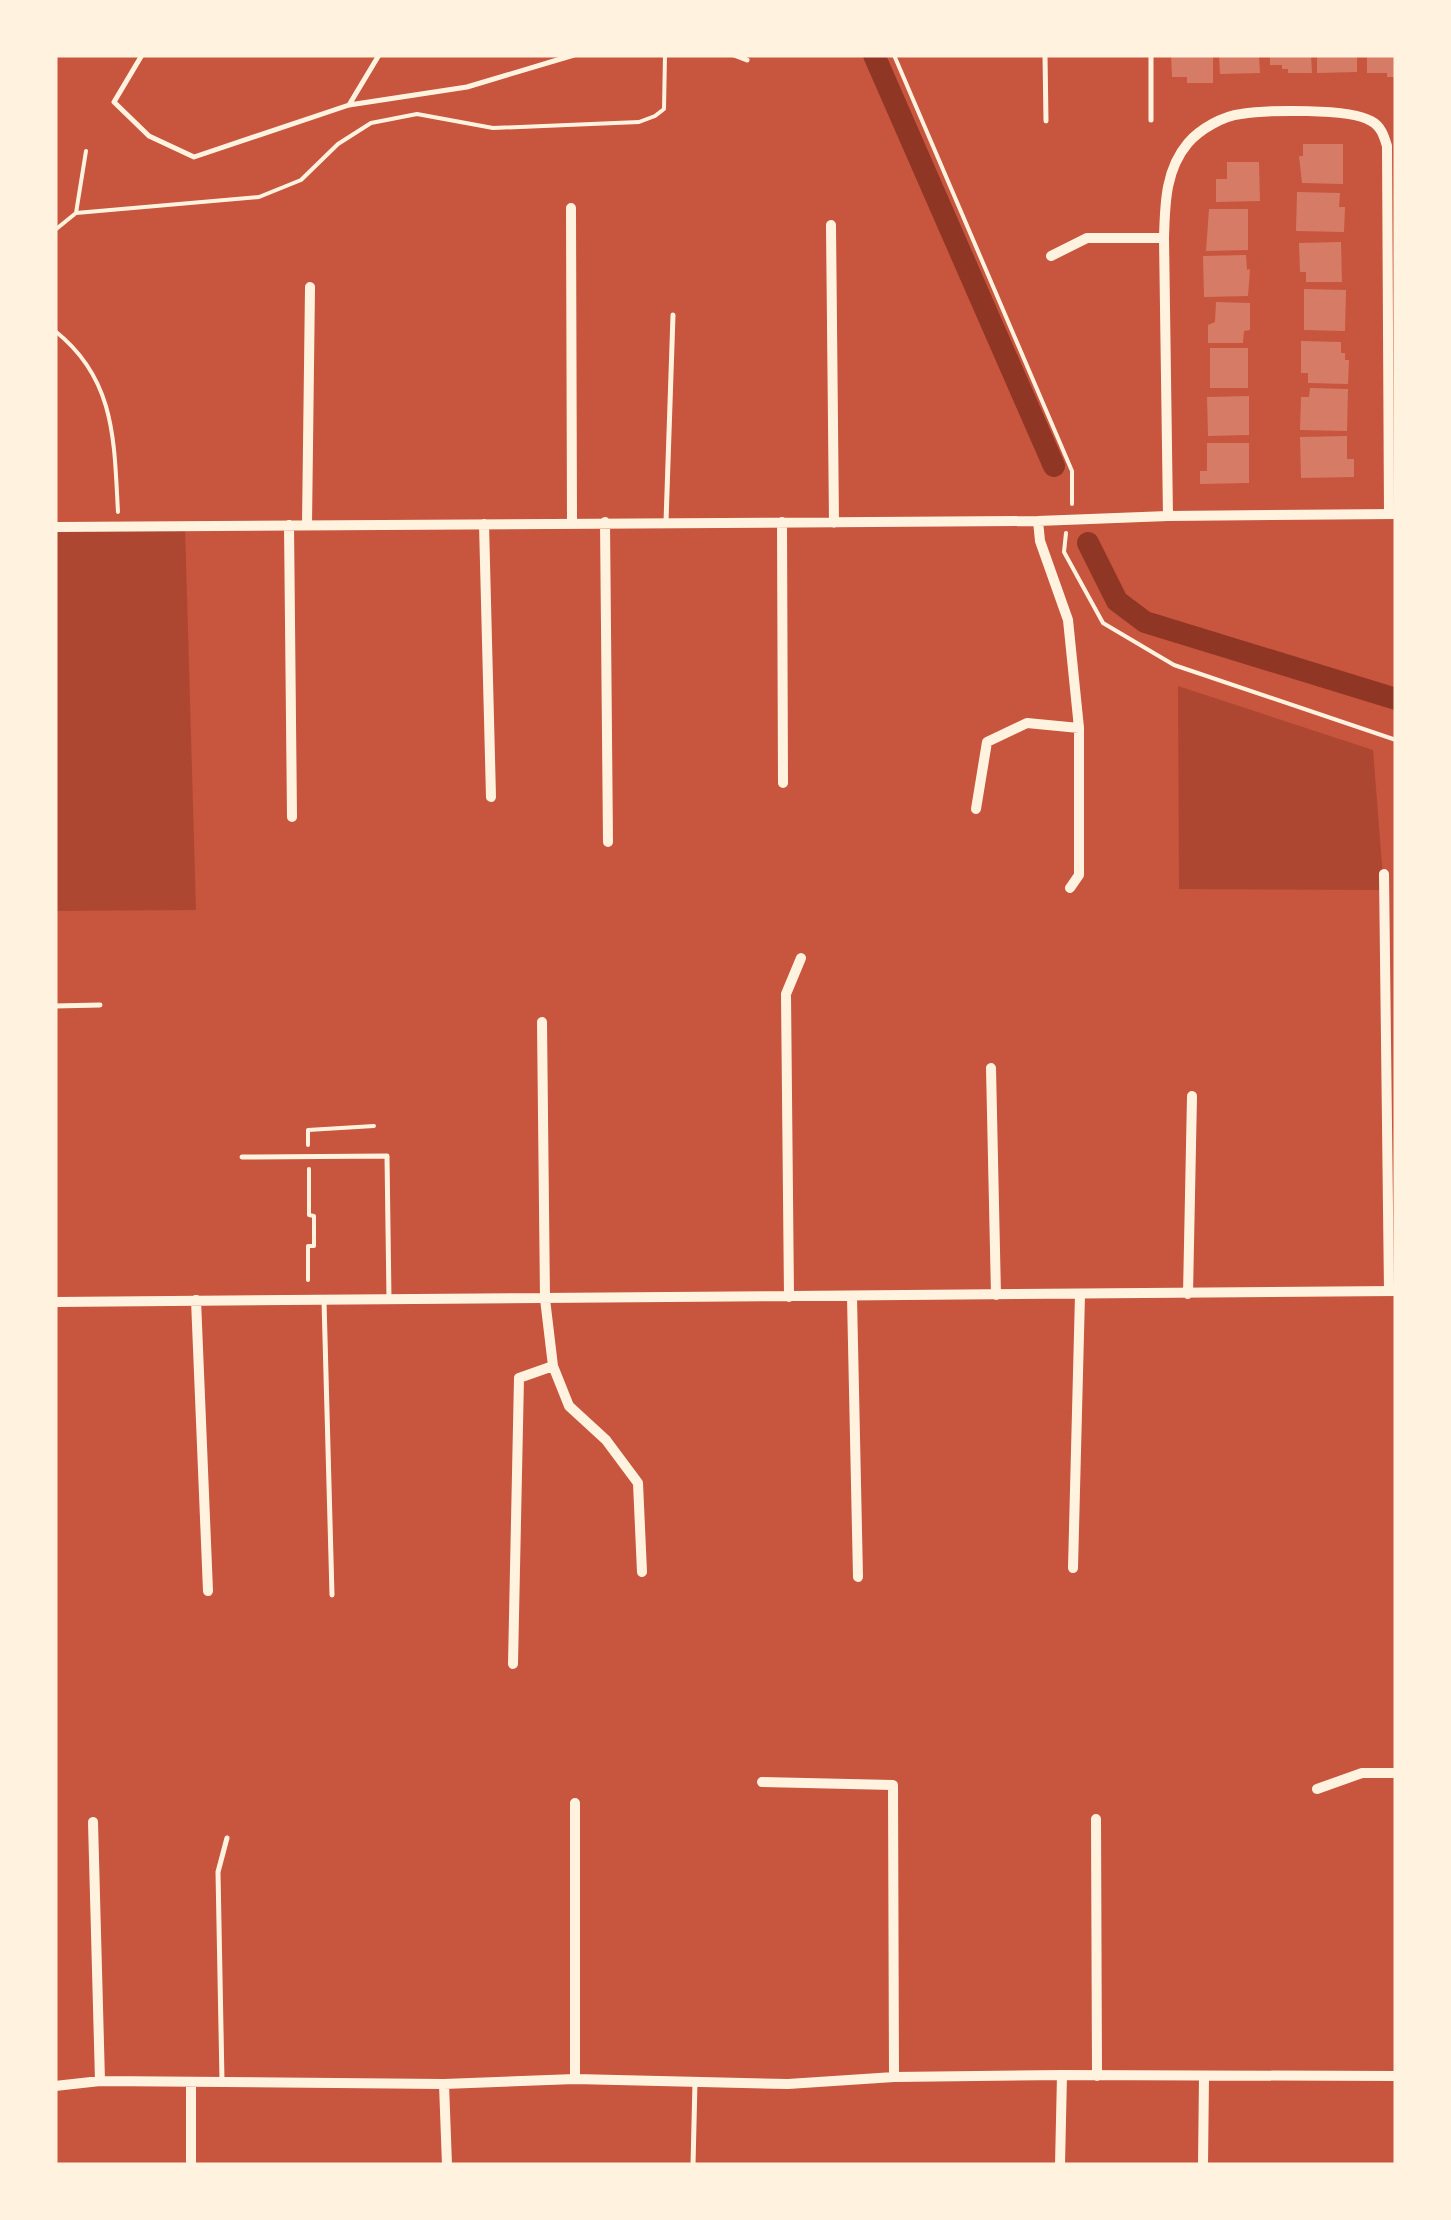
<svg xmlns="http://www.w3.org/2000/svg" width="1451" height="2220" font-family="'PT Sans Narrow',sans-serif">
	<style>
		.green { fill: #ae4732 }
		.lines { fill: none; stroke-linecap: round; stroke-linejoin: round }
		.canal { stroke: #8f3625; stroke-width: 22 }
		.building { fill: #d67c66 }
		.path { stroke: #fff3e0; stroke-width: 4 }
		.service { stroke: #fff3e0; stroke-width: 5 }
		.minor { stroke: #fff3e0; stroke-width: 10 }
	</style>
	<rect width="100%" height="100%" fill="#c8553d"/>
	<path class="green" d="M185,526L196,910L55,911V527Z
		M1178,686L1373,750L1384,890L1179,889Z"/>
	<g class="lines">
		<path class="canal" d="M874,55L1054,466
			M1088,543L1117,601L1145,622L1396,699"/>
	</g>
	<path class="building" d="M1171,55H1213V83H1187V77H1172Z
		M1219,55H1259L1260,73L1220,74Z
		M1270,55H1311L1312,73H1288V69H1282V65H1270Z
		M1317,55H1357V72L1317,73Z
		M1367,55H1396V77H1387V73H1367Z
		M1303,144H1343V184L1302,183L1299,156H1303Z
		M1227,162H1259L1260,201L1216,202V179H1227Z
		M1297,192L1340,193L1339,207H1345L1344,232L1296,231Z
		M1209,209H1248V250L1206,251Z
		M1341,242L1342,282H1306V272H1300L1299,243Z
		M1246,255L1247,270L1250,269L1248,296L1204,297L1203,256Z
		M1304,289L1346,290L1345,331L1304,330Z
		M1216,302L1250,303V330L1244,331L1243,343H1208V325L1215,322Z
		M1301,341L1341,342V353H1345V360H1349L1348,384L1308,383V373H1301Z
		M1210,348H1248V388H1210Z
		M1310,388L1348,389L1347,431L1300,430L1301,397H1309Z
		M1249,396V435L1208,436L1207,397Z
		M1347,436V459H1354V477L1301,478L1300,437Z
		M1207,443H1249V483L1200,484V471H1207Z"/>
	<g class="lines">
		<path class="path" d="M894,55L1072,471V504
			M76,213L86,151
			M55,230L76,213L259,197L301,180L338,144L371,123L417,114L493,128L639,122L655,116L664,109L665,55
			M55,331C116,379 114,442 118,512
			M1066,533L1064,552L1103,623L1174,665L1396,740
			M308,1145V1130L374,1126
			M308,1280V1246H314V1216L309,1215V1169"/>
		<path class="service" d="M142,55L114,102L149,136L194,157L349,105L467,87L574,55
			M734,55L747,60
			M1045,55L1046,121
			M1151,55V120
			M349,105L379,55
			M666,522L673,315
			M55,1006L100,1005
			M242,1157L387,1156L389,1299
			M324,1301L332,1595
			M222,2081L218,1872L227,1838
			M693,2165L695,2082"/>
		<path class="minor" d="M571,208L572,522
			M831,225L834,523
			M1051,256L1087,238H1164
			M1168,516L1164,238C1165,205 1165,170 1188,143C1200,129 1223,116 1241,114C1267,110 1350,108 1371,121C1381,126 1384,136 1387,146L1389,514
			M1038,521L1040,541L1068,620L1079,728V875L1070,888
			M605,522L608,842
			M782,522L783,783
			M484,524L491,797
			M289,525L292,817
			M307,525L310,287
			M55,527L1038,521L1168,516L1396,514
			M976,809L987,742L1027,723L1079,728
			M1384,874L1389,1291
			M542,1022L545,1299L553,1366L569,1406L606,1440L638,1483L642,1572
			M991,1068L996,1295
			M1188,1294L1192,1096
			M789,1297L786,994L801,958
			M852,1297L858,1577
			M196,1300L208,1591
			M55,1302L1396,1291
			M1073,1568L1080,1295
			M513,1664L519,1378L553,1366
			M762,1782L893,1785L894,2077
			M1317,1789L1362,1773H1396
			M575,1803V2079
			M1096,1819L1097,2076
			M93,1822L100,2081
			M444,2084L447,2165
			M55,2086L100,2081L444,2084L575,2079L788,2084L894,2077L1062,2075L1396,2076
			M191,2165V2084
			M1060,2165L1062,2075
			M1203,2165L1204,2077"/>
	</g>
	<rect width="1451" height="2220" fill="none" stroke="#fff3e0" stroke-width="115"/>
</svg>
